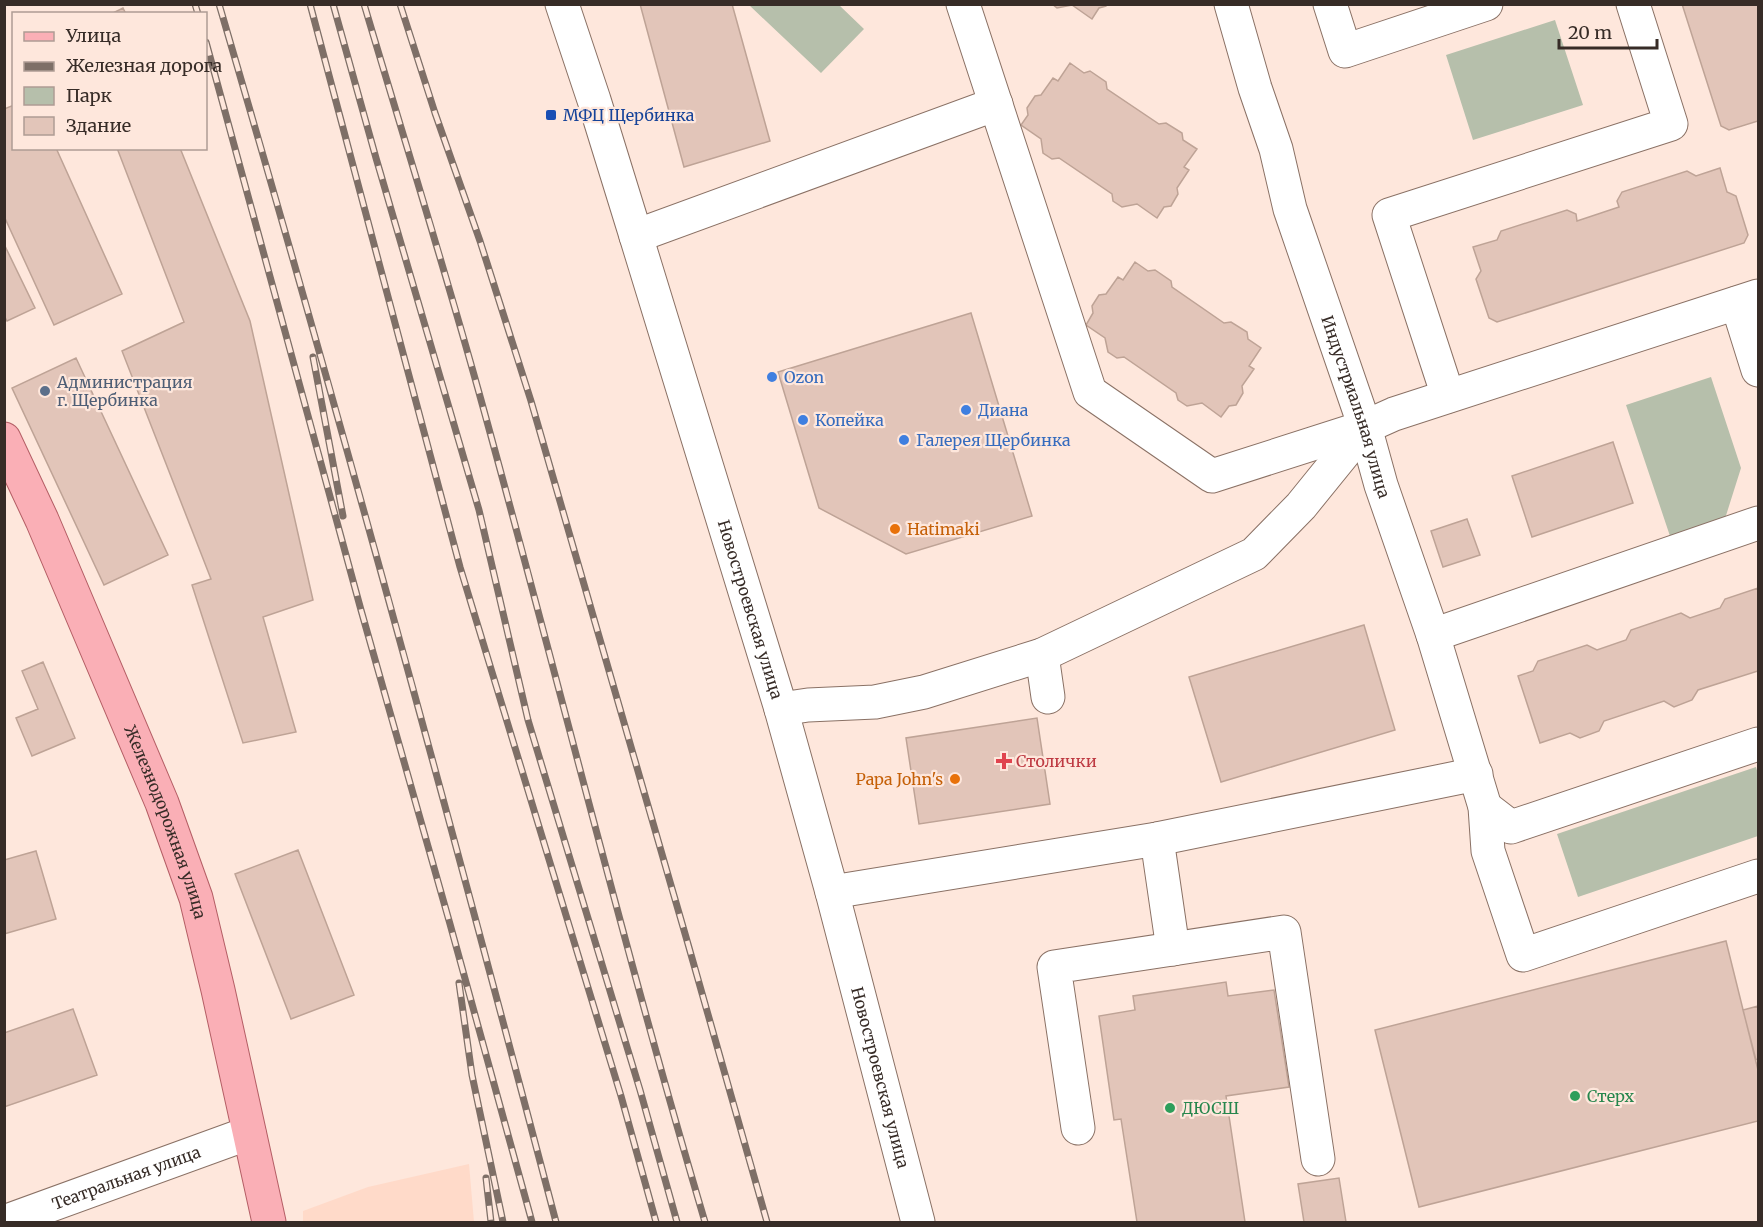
<svg xmlns="http://www.w3.org/2000/svg" width="1763" height="1227" font-family="Merriweather,serif">
	<style>
		.built { fill: #ffdac9 }
		.green { fill: #b6bfab }
		.building { fill: #e2c5b9; stroke: #bea396; stroke-width: 1.5 }
		.lines { fill: none; stroke-linecap: round; stroke-linejoin: round }
		.minor-casing { stroke: #8a7165; stroke-width: 35 }
		.major-casing { stroke: #b45e65; stroke-width: 35 }
		.minor { stroke: #fff; stroke-width: 33 }
		.major { stroke: #faafb6; stroke-width: 33 }
		.rail-casing { stroke: #7e6f67; stroke-width: 7 }
		.rail { stroke: #fee7dc; stroke-width: 4.5; stroke-dasharray: 14; stroke-linecap: butt }
		.transit-dot { fill: #1a4fb4; stroke: #fee7dc; stroke-width: 2 }
		.shop-dot { fill: #3f7fe0; stroke: #fee7dc; stroke-width: 2 }
		.service-dot { fill: #5c6f8a; stroke: #fee7dc; stroke-width: 2 }
		.food-dot { fill: #e8710a; stroke: #fee7dc; stroke-width: 2 }
		.health-dot { fill: #e0444e; stroke: #fee7dc; stroke-width: 2 }
		.leisure-dot { fill: #2e9e5b; stroke: #fee7dc; stroke-width: 2 }
		.labels { text-anchor: middle; dominant-baseline: central; stroke-width: 4.5; stroke-linejoin: round; paint-order: stroke }
		.transit-label { font-size: 16px; fill: #164399; stroke: #fee7dc; text-anchor: start }
		.shop-label { font-size: 16px; fill: #366cbe; stroke: #fee7dc; text-anchor: start }
		.service-label { font-size: 16px; fill: #4e5e75; stroke: #fee7dc; text-anchor: start }
		.street-label { font-size: 16px; fill: #372c27; stroke: #fee7dc }
		.food-label { font-size: 16px; fill: #c56008; stroke: #fee7dc; text-anchor: start }
		.health-label { font-size: 16px; fill: #be3a42; stroke: #fee7dc; text-anchor: start }
		.leisure-label { font-size: 16px; fill: #27864d; stroke: #fee7dc; text-anchor: start }
	</style>
	<rect width="100%" height="100%" fill="#fee7dc"/>
	<path class="built" d="M469,1164L474,1222H303V1211L368,1187Z"/>
	<path class="green" d="M749,5H839L864,29L821,73Z
		M1555,20L1583,105L1473,140L1446,55Z
		M1711,377L1741,468L1723,525L1672,542L1626,405Z
		M1756,767L1758,774V836L1578,897L1557,834Z"/>
	<path class="building" d="M640,4H732L770,141L684,167Z
		M1052,4H1107L1106,6L1099,8L1092,19L1072,5L1057,8Z
		M1682,4H1758V121L1729,130L1721,126Z
		M123,8L126,14H111Z
		M1070,63L1084,73L1090,71L1106,82L1107,89L1159,124L1166,123L1182,133L1183,140L1197,149L1184,167L1189,170L1177,188L1178,194L1171,206L1164,207L1157,218L1137,204L1122,207L1113,201L1112,194L1059,158L1052,159L1043,153L1041,139L1021,125L1028,115L1027,108L1035,96L1041,95L1053,78L1058,81Z
		M14,105V148H56L122,294L54,325L4,216V109Z
		M117,148H180L250,321L313,600L263,617L296,732L243,743L192,585L211,579L122,351L184,322Z
		M1720,168L1727,192L1736,196L1748,235L1744,243L1497,322L1489,318L1476,279L1481,271L1473,247L1497,240L1501,231L1567,210L1576,214L1577,221L1619,207L1617,201L1622,192L1687,171L1696,176Z
		M4,244L35,308L7,321L4,316Z
		M1135,262L1148,271L1155,270L1171,281L1172,287L1224,323L1231,322L1247,332L1248,339L1261,348L1249,366L1254,369L1242,386L1243,393L1236,405L1229,406L1221,417L1202,403L1187,406L1178,400L1176,393L1124,357L1117,358L1108,352L1105,338L1086,325L1093,313L1092,306L1099,295L1106,294L1118,277L1123,280Z
		M971,313L1032,516L906,554L819,508L778,372Z
		M76,358L168,555L104,585L12,388Z
		M1613,442L1633,503L1532,537L1512,476Z
		M1467,519L1480,555L1443,567L1431,531Z
		M1758,588V671L1698,690L1692,700L1674,707L1664,701L1604,721L1599,731L1580,738L1570,733L1540,743L1518,676L1533,671L1538,661L1587,645L1597,650L1626,640L1631,630L1681,613L1690,618L1720,608L1725,599Z
		M1364,625L1395,730L1221,782L1189,677Z
		M43,662L75,738L32,756L16,718L38,709L22,671Z
		M1037,718L1050,804L919,824L906,738Z
		M298,850L354,995L291,1019L235,874Z
		M36,851L56,919L4,934V860Z
		M1726,941L1758,1070V1121L1419,1207L1375,1030Z
		M1226,982L1228,996L1274,990L1289,1087L1226,1096L1245,1222H1137L1121,1119L1114,1120L1099,1016L1135,1010L1133,996Z
		M1758,1006V1059L1756,1060L1743,1010Z
		M73,1009L97,1075L4,1107V1033Z
		M1339,1178L1346,1222H1304L1298,1184Z"/>
	<g class="lines">
		<defs>
			<g id="minor">
				<path id="s1" d="M562,4L594,100L636,236L781,709L832,892L918,1222"/>
				<path d="M963,4L1090,392L1212,476L1365,427"/>
				<path id="s2" d="M1231,4L1255,88L1276,149L1290,209L1365,427L1381,485L1433,635L1485,807L1488,851L1523,955L1758,876"/>
				<path d="M1330,4L1345,51L1486,4"/>
				<path d="M636,236L996,104"/>
				<path d="M1737,303L1758,370"/>
				<path d="M1448,396L1389,215L1671,124L1633,4"/>
				<path d="M1433,635L1758,523"/>
				<path d="M1042,655L1048,697"/>
				<path d="M781,709L808,705L875,702L924,692L1042,655L1254,554L1301,506L1365,427L1394,414L1758,296"/>
				<path d="M1485,807L1511,827L1758,744"/>
				<path d="M1157,839L1173,949"/>
				<path d="M832,892L1157,839L1476,774"/>
				<path d="M1078,1128L1054,967L1284,932L1318,1159"/>
				<path id="s3" d="M4,1222L249,1133"/>
			</g>
			<g id="major">
				<path id="s4" d="M4,439L42,520L162,803L196,898L218,990L269,1222"/>
			</g>
		</defs>
		<use href="#minor" class="minor-casing"/>
		<use href="#major" class="major-casing"/>
		<use href="#minor" class="minor"/>
		<use href="#major" class="major"/>
		<defs>
			<path id="rail" d="M195,4L198,14
				M219,4C338,409 449,815 556,1222
				M310,4L460,567L621,1096L656,1222
				M333,4L376,158L479,510L528,720L640,1090L677,1222
				M364,4C402,132 442,260 478,389C555,666 623,946 705,1222
				M400,4L435,113L480,241L531,401L688,944L767,1222
				M206,42L361,610L450,924L532,1222
				M313,357L343,516
				M459,983L472,1075L503,1222
				M486,1178L491,1222"/>
		</defs>
		<use href="#rail" class="rail-casing"/>
		<use href="#rail" class="rail"/>
	</g>
	<rect class="transit-dot" x="545" y="109" width="12" height="12" rx="3"/>
	<g class="shop-dot">
		<circle cx="772" cy="377" r="6"/>
		<circle cx="966" cy="410" r="6"/>
		<circle cx="803" cy="420" r="6"/>
		<circle cx="904" cy="440" r="6"/>
	</g>
	<circle class="service-dot" cx="45" cy="391" r="6"/>
	<g class="food-dot">
		<circle cx="895" cy="529" r="6"/>
		<circle cx="955" cy="779" r="6"/>
	</g>
	<path class="health-dot" d="M1001 752h6v6h6v6h-6v6h-6v-6h-6v-6h6z"/>
	<g class="leisure-dot">
		<circle cx="1575" cy="1096" r="6"/>
		<circle cx="1170" cy="1108" r="6"/>
	</g>
	<g class="labels">
		<g class="transit-label">
			<text x="563" y="115">МФЦ Щербинка</text>
		</g>
		<g class="shop-label">
			<text x="784" y="377">Ozon</text>
			<text x="978" y="410">Диана</text>
			<text x="815" y="420">Копейка</text>
			<text x="916" y="440">Галерея Щербинка</text>
		</g>
		<g class="service-label">
			<text x="57" y="382">Администрация<tspan x="57" dy="18">г. Щербинка</tspan></text>
		</g>
		<g class="street-label">
			<text stroke="none"><textPath href="#s2" startOffset="422">Индустриальная улица</textPath></text>
			<text stroke="none"><textPath href="#s1" startOffset="634">Новостроевская улица</textPath></text>
			<text stroke="none"><textPath href="#s4" startOffset="416">Железнодорожная улица</textPath></text>
			<text stroke="none"><textPath href="#s1" startOffset="1120">Новостроевская улица</textPath></text>
			<text stroke="none"><textPath href="#s3" startOffset="130">Театральная улица</textPath></text>
		</g>
		<g class="food-label">
			<text x="907" y="529">Hatimaki</text>
			<text x="943" y="779" text-anchor="end">Papa John's</text>
		</g>
		<g class="health-label">
			<text x="1016" y="761">Столички</text>
		</g>
		<g class="leisure-label">
			<text x="1587" y="1096">Стерх</text>
			<text x="1182" y="1108">ДЮСШ</text>
		</g>
	</g>
	<rect width="1763" height="1227" fill="none" stroke="#372c27" stroke-width="12"/>
	<rect x="12" y="12" width="195" height="138" fill="#fee7dc" stroke="#ae9c94" stroke-width="1.5"/>
	<rect x="24" y="32" width="30" height="9" fill="#faafb6" stroke="#ae9c94" stroke-width="1.5"/>
	<text x="66" y="42" font-size="18" fill="#372c27">Улица</text>
	<rect x="24" y="62" width="30" height="9" fill="#7e6f67" stroke="#ae9c94" stroke-width="1.5"/>
	<text x="66" y="72" font-size="18" fill="#372c27">Железная дорога</text>
	<rect x="24" y="87" width="30" height="18" fill="#b6bfab" stroke="#ae9c94" stroke-width="1.5"/>
	<text x="66" y="102" font-size="18" fill="#372c27">Парк</text>
	<rect x="24" y="117" width="30" height="18" fill="#e2c5b9" stroke="#ae9c94" stroke-width="1.5"/>
	<text x="66" y="132" font-size="18" fill="#372c27">Здание</text>
	<path d="M1559 39v9h98v-9" fill="none" stroke="#372c27" stroke-width="3"/>
	<text x="1568" y="39" font-size="18" fill="#372c27" stroke="#fee7dc" stroke-width="4.5" paint-order="stroke">20 m</text>
</svg>
